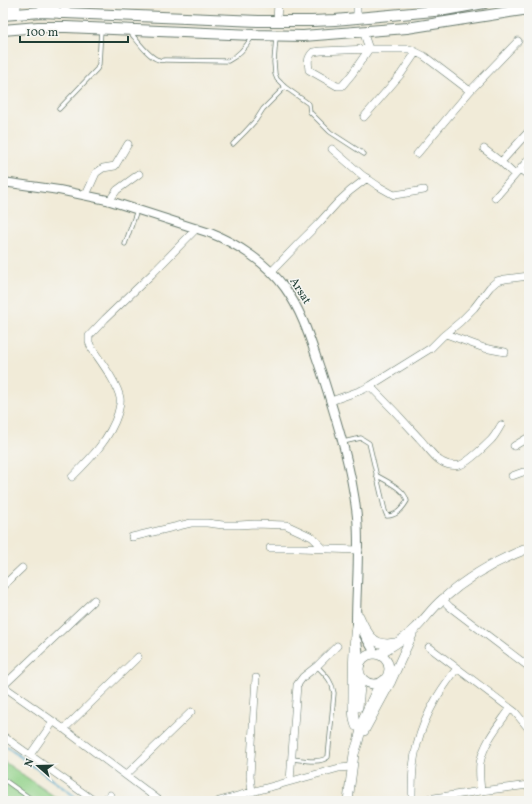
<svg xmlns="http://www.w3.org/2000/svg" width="532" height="804" font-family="Vollkorn,serif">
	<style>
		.green { fill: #92d289; stroke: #58885e }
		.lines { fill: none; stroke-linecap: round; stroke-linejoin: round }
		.stream { stroke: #4ba6c9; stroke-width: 2 }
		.service-casing { stroke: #687a6d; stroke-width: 5 }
		.minor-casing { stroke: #687a6d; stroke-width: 8 }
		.tertiary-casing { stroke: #687a6d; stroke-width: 10 }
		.secondary-casing { stroke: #687a6d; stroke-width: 10 }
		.primary-casing { stroke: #687a6d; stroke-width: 12 }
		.service { stroke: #fff; stroke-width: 3.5 }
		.minor { stroke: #fff; stroke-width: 7 }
		.tertiary { stroke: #fff; stroke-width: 8 }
		.secondary { stroke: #fff; stroke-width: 9 }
		.primary { stroke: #fff; stroke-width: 10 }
		.labels { text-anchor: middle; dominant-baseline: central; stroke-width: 3; stroke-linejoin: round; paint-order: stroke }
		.street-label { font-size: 12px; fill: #1f3d34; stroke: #f6f6f2 }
	</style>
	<rect width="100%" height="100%" fill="#f6f6f2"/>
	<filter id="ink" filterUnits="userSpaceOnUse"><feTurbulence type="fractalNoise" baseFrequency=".025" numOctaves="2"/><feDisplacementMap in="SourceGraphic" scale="8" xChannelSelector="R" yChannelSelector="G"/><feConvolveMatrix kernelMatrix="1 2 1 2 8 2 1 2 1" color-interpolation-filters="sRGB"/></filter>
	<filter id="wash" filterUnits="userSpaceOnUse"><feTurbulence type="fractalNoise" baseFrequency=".012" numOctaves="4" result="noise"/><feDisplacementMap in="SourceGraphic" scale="16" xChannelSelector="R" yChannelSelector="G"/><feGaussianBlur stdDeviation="0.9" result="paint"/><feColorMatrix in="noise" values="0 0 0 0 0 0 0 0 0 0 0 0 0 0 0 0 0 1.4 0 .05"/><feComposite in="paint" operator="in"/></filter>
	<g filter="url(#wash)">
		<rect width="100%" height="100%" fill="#f1ebd8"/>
		<path class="green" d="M3,761L61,801H3Z"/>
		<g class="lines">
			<path class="stream" d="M3,744L81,801"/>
		</g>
	</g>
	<g filter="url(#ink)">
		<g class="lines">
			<defs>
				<path id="service" d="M130,32C137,40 149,58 159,60C161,61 163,60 165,60L228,61C238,56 246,47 252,37
					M276,37L274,62L275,74L277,79L285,87L309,104L310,112L330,132L364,154
					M59,109L97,69L99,64L101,29
					M233,144L245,132L256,120L263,109L285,87
					M125,244L137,210
					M343,442L361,438L369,443L385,511L387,516C396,516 403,508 407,501C405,489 386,481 376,475
					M292,759C303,760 319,764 328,757L334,693C332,680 325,675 317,666
					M3,779L34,801"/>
				<path id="minor" d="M357,3V18
					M277,21L278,3
					M363,31L369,49H410L424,56L470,91
					M369,49L352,74L342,86H337L309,70C308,62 307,58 313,52L321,51Z
					M364,117L401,74L416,52
					M332,149L362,175L378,186L394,195L407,193L424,190
					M484,149L501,162L529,131
					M417,154L470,91L518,41
					M501,162L515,175
					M520,169L529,176
					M86,195L96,173L103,168L115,166L128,144
					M495,198L529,159
					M109,201L117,190L139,174
					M271,272L298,244L319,223L338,202L350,191L367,178
					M446,334L484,348L505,352
					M370,386C387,403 403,420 419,438C425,444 434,458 442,462C447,465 454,466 460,465C467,463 485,446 491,440C495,436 498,430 501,425
					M331,401L362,390L370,386L431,348L443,336L460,322L474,308L490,287L497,281L505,279L529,276
					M514,446L529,437
					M512,476L523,472H529
					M72,477C90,459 110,439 118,413C119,408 121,403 120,398C117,382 100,361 91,347L89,342V336L105,319L152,274L197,228
					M132,537L191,523H207L223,525H239L255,524L286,525L312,537L323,548
					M270,548H300L359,550
					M3,586L22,568
					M442,599L450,607L529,667
					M429,647L515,712L529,729
					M3,686L64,729L160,801
					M3,686L94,600
					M64,729L138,657
					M3,736L93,800L96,801
					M30,755L53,722
					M126,775L191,712
					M290,781L297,685L303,677L317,666L337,646
					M481,791C480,782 479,772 480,763C484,742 498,726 510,709
					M252,792L250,776L256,678
					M103,801L110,795
					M219,801L339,768L351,767
					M412,801C412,783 412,763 417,745C421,729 428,713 436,699C442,688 450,678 457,668
					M414,801L481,791L529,785"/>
				<path id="tertiary" d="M3,182L59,190L107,200L210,233C238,244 267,263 285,288C303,313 311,342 321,371C336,418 352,468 357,517C360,553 356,588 356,623
					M361,626L365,636L375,653
					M357,641L360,664"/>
				<path id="secondary" d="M9,3V8L12,14L15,10L17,3
					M359,616C367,633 373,648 395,643
					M359 669a15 15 0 1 1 30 0a15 15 0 1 1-30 0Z
					M379,654C392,646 405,639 416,628C425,619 433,607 443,599C469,576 497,560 529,548
					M358,707L361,677
					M356,726C352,716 353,705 353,695C353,671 353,649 356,626
					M364,731L391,681L412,635
					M348,801L354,754L358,742L364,717L380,683"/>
				<path id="primary" d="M41,3L59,13
					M3,15L41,12L258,21H312L335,20L445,10L484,3
					M3,30L38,27H66L253,35L303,36L407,28L529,9"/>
			</defs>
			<use href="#service" class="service-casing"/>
			<use href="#minor" class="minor-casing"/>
			<use href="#tertiary" class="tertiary-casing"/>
			<use href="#secondary" class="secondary-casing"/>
			<use href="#primary" class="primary-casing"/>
			<use href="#service" class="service"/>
			<use href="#minor" class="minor"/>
			<use href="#tertiary" class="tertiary"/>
			<use href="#secondary" class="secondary"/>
			<use href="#primary" class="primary"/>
		</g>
	</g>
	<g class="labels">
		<g class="street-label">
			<text transform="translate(300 291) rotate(58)">Arsat</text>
		</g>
	</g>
	<rect width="532" height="804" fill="none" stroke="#f6f6f2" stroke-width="16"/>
	<g transform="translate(38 766) rotate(290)" stroke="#f6f6f2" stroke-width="3" paint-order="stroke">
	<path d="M0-3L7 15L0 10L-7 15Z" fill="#1f3d34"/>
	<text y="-6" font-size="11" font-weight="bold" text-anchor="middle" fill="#1f3d34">N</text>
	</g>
	<path d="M20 36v6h108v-6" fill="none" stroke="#1f3d34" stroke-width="2"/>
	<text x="26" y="36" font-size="12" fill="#1f3d34" stroke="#f6f6f2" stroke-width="3" paint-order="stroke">100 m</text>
</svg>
